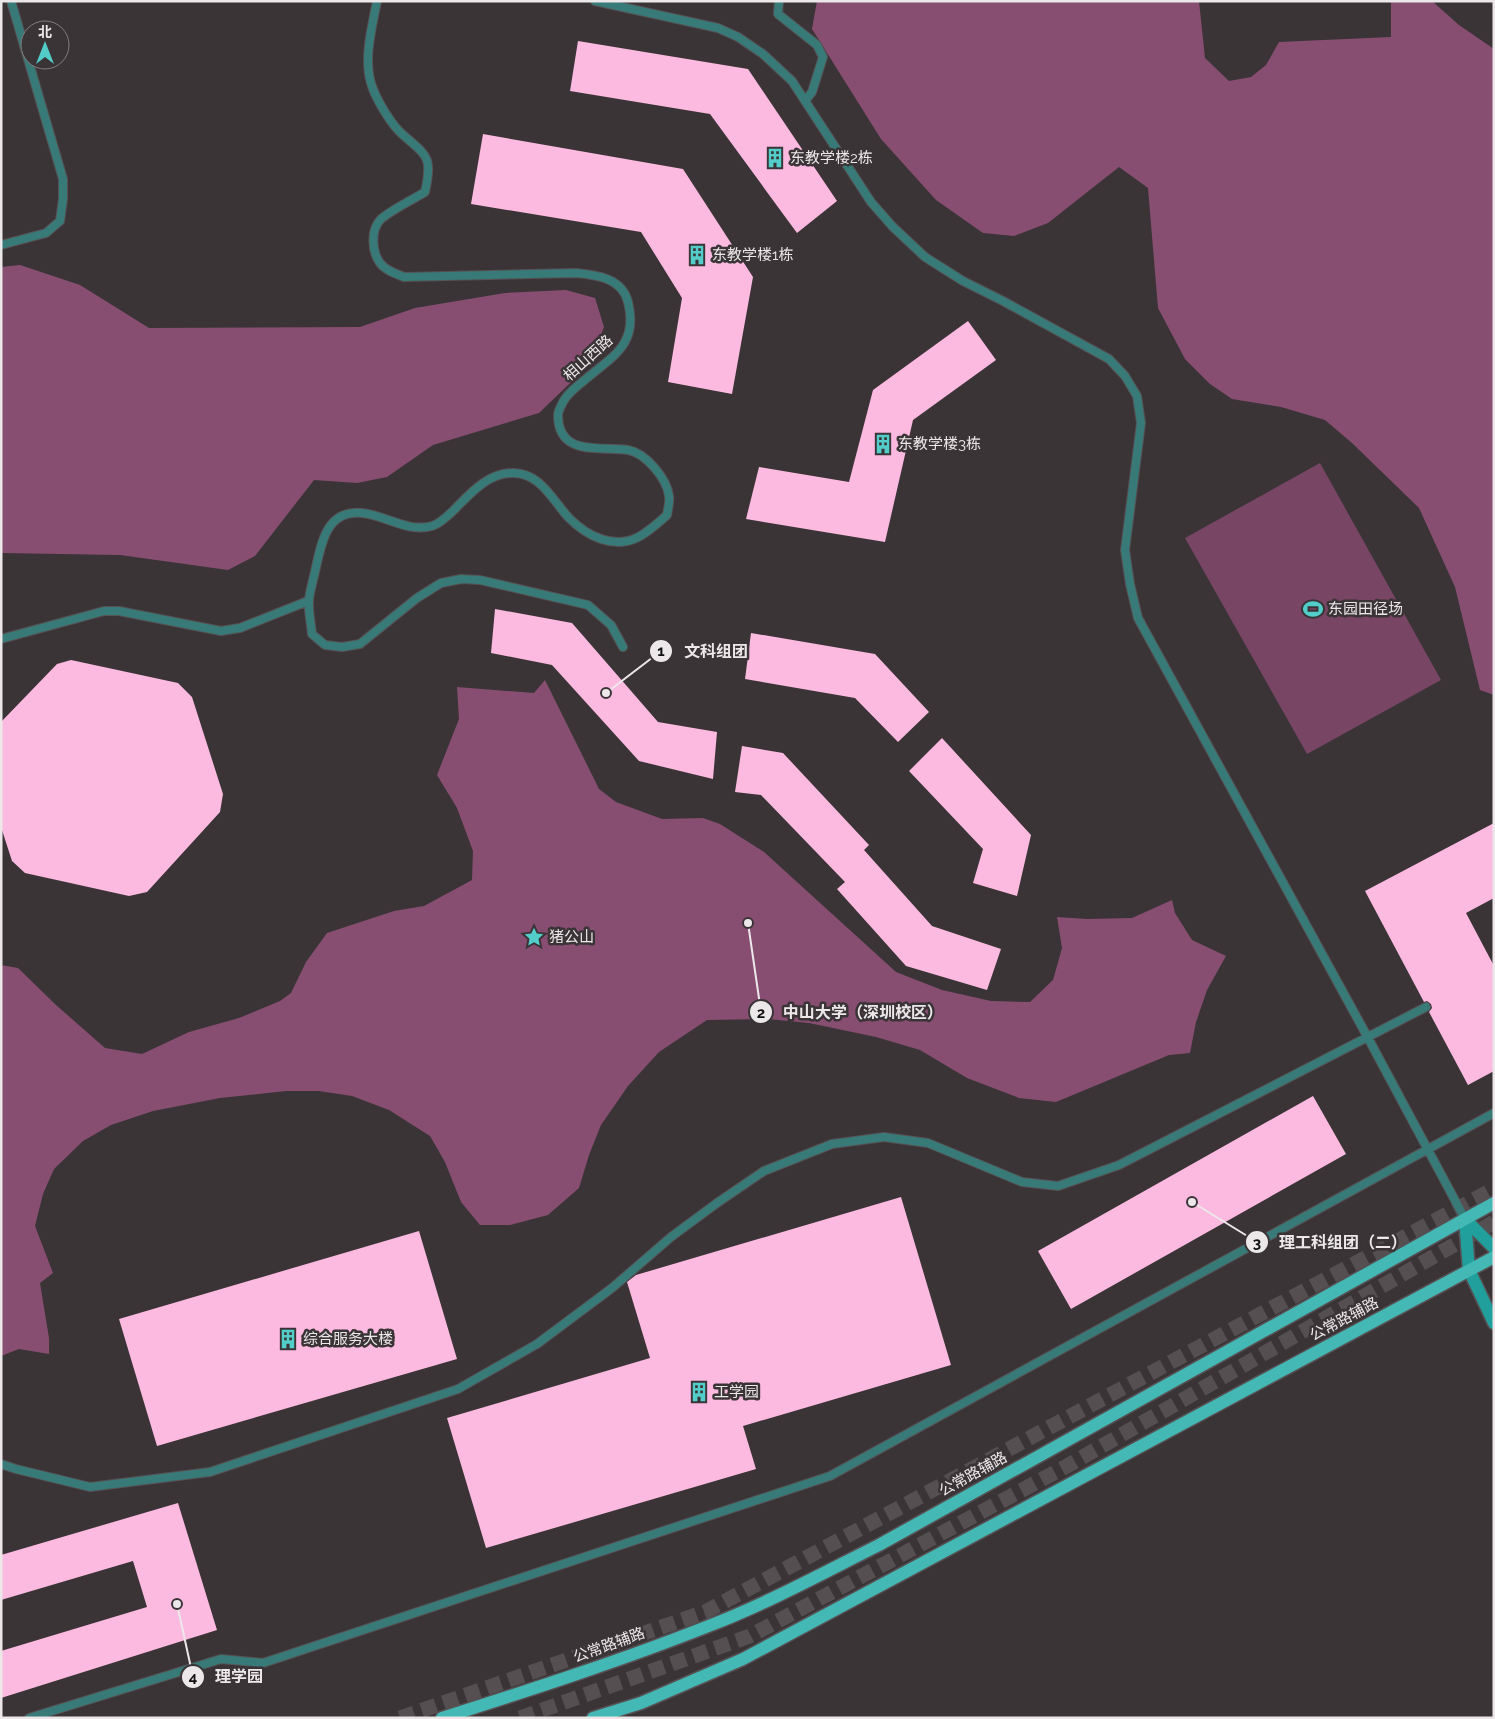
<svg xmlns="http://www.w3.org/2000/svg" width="1495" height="1719" font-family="Raleway,'Noto Sans SC',sans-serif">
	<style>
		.green { fill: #784564 }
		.forest { fill: #884e71 }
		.building { fill: #fdbae0 }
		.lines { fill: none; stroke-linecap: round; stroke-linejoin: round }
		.highway-tunnel { stroke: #554f52; stroke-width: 15; stroke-dasharray: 15 8; stroke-linecap: butt }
		.lane-casing { stroke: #565154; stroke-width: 10 }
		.secondary-casing { stroke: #565154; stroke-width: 15 }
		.primary-casing { stroke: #565154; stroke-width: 15 }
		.lane { stroke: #377a77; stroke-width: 8 }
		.secondary { stroke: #219f9c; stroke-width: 12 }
		.primary { stroke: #43b8b4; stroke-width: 12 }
		.labels { text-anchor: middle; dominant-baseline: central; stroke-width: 5; stroke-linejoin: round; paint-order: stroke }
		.poi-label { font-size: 15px; fill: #ece8ea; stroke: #3a3437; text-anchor: start }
		.street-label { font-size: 15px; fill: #ece8ea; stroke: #3a3437 }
		.leader { fill: none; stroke: #ece8ea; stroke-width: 2 }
		.callout-dot { fill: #ece8ea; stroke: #3a3437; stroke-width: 2 }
		.mark-label { font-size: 15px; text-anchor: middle; font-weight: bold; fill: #111 }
		.callout-label { font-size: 16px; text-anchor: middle; font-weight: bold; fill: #ece8ea; stroke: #3a3437; stroke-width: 5; stroke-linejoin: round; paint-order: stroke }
	</style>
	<rect width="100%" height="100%" fill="#3a3437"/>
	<path class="green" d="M1320,463L1441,680L1307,754L1185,538Z"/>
	<path class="forest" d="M817,1H1199L1205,58L1229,81L1251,77L1266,65L1279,42L1391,37V1H1432L1459,25L1494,49V695L1480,690L1455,587L1419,508L1352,443L1325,420L1281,407L1232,399L1210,384L1185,359L1158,308L1148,188L1119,167L1048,223L1014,236L983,233L936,200L881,139L812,29Z
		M20,265L80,285L149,328L360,327L415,308L505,293L566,290L595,298L604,327L589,365L539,413L433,445L387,477L357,483L314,480L255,556L228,570L120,555L1,553V267Z
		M545,680L599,789L616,802L662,819L703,818L720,824L764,852L896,972L942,990L991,1001L1030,1002L1053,980L1062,948L1057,917L1087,919L1132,918L1172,900L1175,913L1192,940L1226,956L1207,990L1196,1022L1190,1053L1169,1055L1056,1102L1019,1098L967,1078L920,1050L876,1037L809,1023L768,1019L707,1020L659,1052L628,1086L601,1125L589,1155L579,1188L548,1215L510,1225H480L461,1202L445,1162L430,1136L389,1110L352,1096L319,1091H286L220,1098L153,1111L111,1125L83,1141L54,1169L43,1194L35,1226L53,1273L40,1283L49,1338V1354L19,1349L1,1356V965L18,968L56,1005L105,1048L142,1054L189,1032L239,1018L280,1001L291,993L306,962L327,933L394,911L424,906L472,880L473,851L457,808L437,775L459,719L457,687L534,693Z"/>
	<path class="building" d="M578,41L748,69L837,201L797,233L710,114L570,91Z
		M483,134L683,169L753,277L732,394L668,382L682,298L641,232L471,204Z
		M968,321L996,360L913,420L885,542L746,519L759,467L849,482L873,390Z
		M495,609L572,623L658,722L717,732L713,779L639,761L552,665L491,653Z
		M751,633L875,654L929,712L898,742L855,698L745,679Z
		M71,660L178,683L192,697L223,794L220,812L147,892L129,896L25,873L12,861L1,827V722L57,664Z
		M942,738L1031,835L1017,896L973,883L983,849L909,771Z
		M742,746L783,753L869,845L864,850L932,926L1001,949L987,990L906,966L837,889L845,882L761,795L735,792Z
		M1494,823V898L1466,913L1494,966V1071L1468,1085L1429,1012L1432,1008L1431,1004L1427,1001L1424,1002L1365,891Z
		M1313,1096L1346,1154L1071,1309L1038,1251Z
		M901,1197L951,1365L743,1426L756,1469L486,1548L447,1418L650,1358L627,1282L636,1275Z
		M419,1231L457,1359L157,1446L119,1319Z
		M178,1503L217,1630L1,1698V1651L147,1607L133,1561L1,1600V1555Z"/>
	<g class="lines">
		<path class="highway-tunnel" d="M400,1718L705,1612L1494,1189
			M520,1718L750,1636L1067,1466L1494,1222"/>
		<defs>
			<path id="lane" d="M377,1C372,27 362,63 373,89C378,102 391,124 402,134C427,156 433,156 425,192C412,200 393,209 381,219C370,230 372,252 380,263C385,270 396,274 404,277L576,273C597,275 622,278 628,302C639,346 611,357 581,383C575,388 567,394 563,402C561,406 558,411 558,415C558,457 601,446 628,450C646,453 667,479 669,496C670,502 668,509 667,515C647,533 630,549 601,539C589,535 578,527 569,518C553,501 540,472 512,473C487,473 469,495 453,511C447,516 440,524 432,526C408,533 385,515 362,513C327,510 322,541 316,567C314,578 310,589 309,600C308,611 311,623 312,634L325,645L342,647L360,644L417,598L441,583L461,579L480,580L588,605L611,625L623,647
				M595,1L718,28L738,37L763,54L792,81L871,202L893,227L925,257L963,281L1003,301L1109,359L1125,376L1137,396L1141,423L1125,550L1130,584L1138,618L1367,1036L1465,1219
				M779,1L778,14L817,45L823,57L812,92L805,101
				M1,245L46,233L60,221L63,199V179L11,1
				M1,639L104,611H119L221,631L240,628L308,601
				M1,1464L16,1469L90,1487L210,1472L458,1389L537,1344L612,1288L671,1237L717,1203L764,1171L832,1144L884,1137L928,1143L1022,1182L1058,1186L1119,1165L1426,1007
				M29,1718L221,1659L263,1663L830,1476L1494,1113"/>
			<path id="secondary" d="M1465,1219L1469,1270L1494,1323
				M1465,1219L1494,1248"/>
			<path id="primary" d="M442,1718C533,1689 623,1660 711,1625C768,1603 825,1572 879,1545L1494,1203
				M593,1718L641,1703L743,1659L1494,1257"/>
		</defs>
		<use href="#lane" class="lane-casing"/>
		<use href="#secondary" class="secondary-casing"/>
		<use href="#primary" class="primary-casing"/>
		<use href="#lane" class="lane"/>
		<use href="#secondary" class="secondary"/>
		<use href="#primary" class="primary"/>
	</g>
	<defs>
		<symbol id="building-bare" viewBox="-9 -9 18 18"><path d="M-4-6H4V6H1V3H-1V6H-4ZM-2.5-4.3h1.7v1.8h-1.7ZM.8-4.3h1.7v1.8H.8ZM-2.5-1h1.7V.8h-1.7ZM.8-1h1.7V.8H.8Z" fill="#53cdc9" stroke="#3a3437" stroke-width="2.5" paint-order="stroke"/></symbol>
		<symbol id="stadium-bare" viewBox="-9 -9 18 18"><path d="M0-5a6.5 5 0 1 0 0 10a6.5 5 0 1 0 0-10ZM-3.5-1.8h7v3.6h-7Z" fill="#53cdc9" stroke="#3a3437" stroke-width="2.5" paint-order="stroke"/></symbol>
		<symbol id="sight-bare" viewBox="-9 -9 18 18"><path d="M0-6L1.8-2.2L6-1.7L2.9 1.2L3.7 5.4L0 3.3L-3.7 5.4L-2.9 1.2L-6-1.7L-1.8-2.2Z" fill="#53cdc9" stroke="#3a3437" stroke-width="2.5" paint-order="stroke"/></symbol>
	</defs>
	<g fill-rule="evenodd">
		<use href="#building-bare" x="761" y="144" width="28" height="28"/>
		<use href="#building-bare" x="683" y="241" width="28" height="28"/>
		<use href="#building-bare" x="869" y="430" width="28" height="28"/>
		<use href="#stadium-bare" x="1299" y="595" width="28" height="28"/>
		<use href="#sight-bare" x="520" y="923" width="28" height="28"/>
		<use href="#building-bare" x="274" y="1325" width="28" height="28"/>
		<use href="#building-bare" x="685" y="1378" width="28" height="28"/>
	</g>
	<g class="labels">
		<g class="poi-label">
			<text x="790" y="158">东教学楼2栋</text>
			<text x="712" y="255">东教学楼1栋</text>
			<text x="898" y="444">东教学楼3栋</text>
			<text x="1328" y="609">东园田径场</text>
			<text x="549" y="937">猪公山</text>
			<text x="303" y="1339">综合服务大楼</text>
			<text x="714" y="1392">工学园</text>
		</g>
		<g class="street-label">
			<text transform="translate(588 358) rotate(-42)">相山西路</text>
			<text transform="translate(1344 1319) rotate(-28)">公常路辅路</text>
			<text transform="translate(973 1474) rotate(-29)">公常路辅路</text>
			<text transform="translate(609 1645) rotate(-20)">公常路辅路</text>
		</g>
	</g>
	<path class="leader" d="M606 693L661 651M748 923L761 1012M1192 1202L1257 1242M177 1604L193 1677"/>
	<g class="callout-dot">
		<circle cx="606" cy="693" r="5"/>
		<circle cx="748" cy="923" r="5"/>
		<circle cx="1192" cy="1202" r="5"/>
		<circle cx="177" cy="1604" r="5"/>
		<circle cx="661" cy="651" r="12"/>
		<circle cx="761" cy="1012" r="12"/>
		<circle cx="1257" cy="1242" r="12"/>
		<circle cx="193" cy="1677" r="12"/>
	</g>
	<g class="mark-label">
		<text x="661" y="656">1</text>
		<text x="761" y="1018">2</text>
		<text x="1257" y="1248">3</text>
		<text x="193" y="1682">4</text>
	</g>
	<g class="callout-label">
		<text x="716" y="657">文科组团</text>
		<text x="863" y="1018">中山大学（深圳校区）</text>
		<text x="1343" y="1248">理工科组团（二）</text>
		<text x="239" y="1682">理学园</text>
	</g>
	<rect width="1495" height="1719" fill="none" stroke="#ece8ea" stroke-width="5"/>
	<g transform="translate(45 45)"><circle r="24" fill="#3a3437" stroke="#817c7f"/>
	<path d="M0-4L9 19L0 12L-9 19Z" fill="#53cdc9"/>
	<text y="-8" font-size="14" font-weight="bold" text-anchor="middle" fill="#ece8ea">北</text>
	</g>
</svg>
